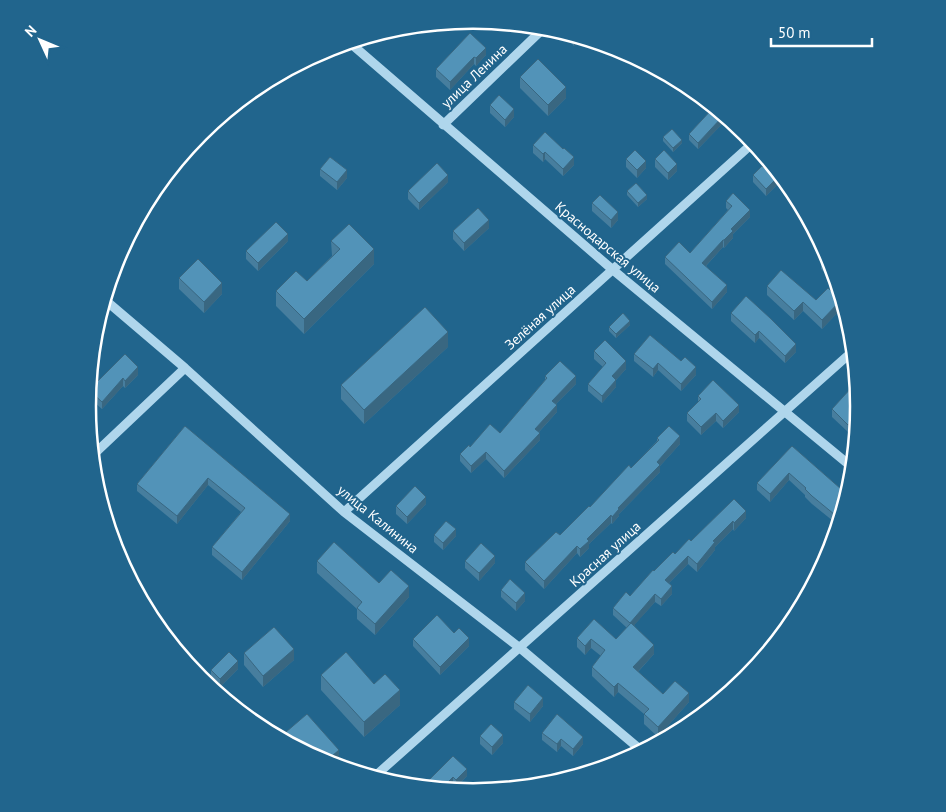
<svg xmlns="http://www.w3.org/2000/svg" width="946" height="812" font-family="'PT Sans',sans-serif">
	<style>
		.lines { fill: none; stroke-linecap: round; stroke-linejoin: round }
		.minor { stroke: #afd6ec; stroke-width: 9 }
		.wall { fill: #477e9e }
		.shaded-wall { fill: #396781 }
		.building { fill: #5293b8; stroke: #396781 }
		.labels { text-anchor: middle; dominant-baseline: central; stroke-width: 4; stroke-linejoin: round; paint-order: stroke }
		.street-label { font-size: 14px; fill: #fff; stroke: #21658d }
		.rim { fill: none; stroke: #fff; stroke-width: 2.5 }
	</style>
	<rect width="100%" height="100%" fill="#21658d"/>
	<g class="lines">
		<path class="minor" d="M349,42L613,270L853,468
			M443,125L545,27
			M104,299L185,368L344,512L520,648L642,751
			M92,456L185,368
			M344,512L754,142
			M374,777L854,350"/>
	</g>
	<path class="wall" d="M502,23L516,24L511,31Z
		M562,31L582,38L574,46L562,33Z
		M470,33L486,55L476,66L474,64L450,90L436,77V69Z
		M520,77L566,98L548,116L520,88Z
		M490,105L514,117L505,127L490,113Z
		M714,107L728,118L698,149L689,140V134Z
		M663,137L682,143L673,152L663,141Z
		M533,145L574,165L563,176L545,159L543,162L533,153Z
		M626,159L646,168L637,178L626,167Z
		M655,159L677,171L668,180L655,167Z
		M771,163L783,179L766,196L753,182V175L765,169Z
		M320,169L347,178L337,190L320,176Z
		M448,182L419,210L408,199V191Z
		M627,191L647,199L638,207L627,195Z
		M726,201L750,217L733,234V238L724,248L723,247L706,266L727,292L712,309L665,264V257L690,253L728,210L726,208Z
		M592,203L618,220L611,228L592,211Z
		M489,228L464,251L453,239V231Z
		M288,241L258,271L246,259V251Z
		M331,241L374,264L304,334L276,306V291L307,281L332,256Z
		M830,259L837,284L821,269V261Z
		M179,278L222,294L204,313L179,289Z
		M767,286L816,300L841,309L822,329L803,311L794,320L767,295Z
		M731,313L796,352L785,363L759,338L755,343L731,321Z
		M630,325L616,338L609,331V327Z
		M448,347L364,424L341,399V385Z
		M594,351L626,369L616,380V387L602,403L588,391V384L603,367L594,359Z
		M634,354L696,375L681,391L658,370L653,377L634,361Z
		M138,375L125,388L123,386L102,409L88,397L89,390L98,381Z
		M545,376L576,384L556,404L557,412L539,432L540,440L504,478L486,459L471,473L460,461V454L500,433L545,380Z
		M857,391L848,432L832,417V409Z
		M698,396L739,412L723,428L716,421L701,435L687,421V413L698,403Z
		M185,426L290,521L242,580L212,555V547L241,512L208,485L177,524L137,491V484Z
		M657,438L680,444L660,466V472L619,514V516L612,524L611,523L589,544V548L580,557L577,553L544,589L525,570V562L560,535L590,507L631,468L657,441Z
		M792,446L841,489L848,494L838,525L812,504L805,497V495L789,480L770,502L757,490V483Z
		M734,499L746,518L734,531L733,529L715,547V550L697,572L688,564L669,583L672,594L661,606L655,602L634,625L654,654L638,672L663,694L689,702L658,737L644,724V714L618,692L614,697L592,676V667L601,656L591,648L585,655L577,647V638L616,639L627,628L613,615V608L630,596L654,571L675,554L691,541Z
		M426,504L407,524L396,514V506Z
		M434,535L456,536L443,550L434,542Z
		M317,561L379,583L409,597L375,635L357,619V609L317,573Z
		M465,561L495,563L479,581L465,568Z
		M501,590L525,601L516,611L501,597Z
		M454,633L469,646L440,675L413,646V639Z
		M244,653L294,660L263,687L244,665Z
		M238,669L220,687L211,678V670Z
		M321,675L374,684L400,705L364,737L321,690Z
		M514,702L543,706L530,722L514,709Z
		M542,733L583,744L573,756L561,746L557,752L542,740Z
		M480,736L503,743L492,755L480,744Z
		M453,756L467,776L456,787L453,784L448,790L422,787Z"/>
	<path class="shaded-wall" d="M511,24H516L511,31Z
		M577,36L582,38L574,46V39Z
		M486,48V55L476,66V58Z
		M474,57V64L450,90V82Z
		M566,87V98L548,116V105Z
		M514,109V117L505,127V120Z
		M724,115L728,118L698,149V143Z
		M682,140V143L673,152V148Z
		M545,152V159L543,162V154Z
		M574,157V165L563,176V169Z
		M646,161V168L637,178V170Z
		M677,164V171L668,180V173Z
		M347,170V178L337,190V182Z
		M448,175V182L419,210V203Z
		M780,175L783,179L766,196V189Z
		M647,195V199L638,207V203Z
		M750,210V217L733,234V238L724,248V240L731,229Z
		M618,212V220L611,228V220Z
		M489,220V228L464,251V243Z
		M288,234V241L258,271V263Z
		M723,240V247L702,270V263Z
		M374,249V264L304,334V319Z
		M222,283V294L204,313V302Z
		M727,285V292L712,309V302Z
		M841,300V309L822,329V320Z
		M803,302V311L794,320V311Z
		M630,321V325L616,338V334Z
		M759,331V338L755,343V335Z
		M448,332V347L364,424V410Z
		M796,344V352L785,363V356Z
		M626,361V369L616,380V387L602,403V396L612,376Z
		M658,363V370L653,377V369Z
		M138,367V375L125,388V381Z
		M696,367V375L681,391V384Z
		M576,376V384L552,408V401Z
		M123,378V386L102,409V402Z
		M557,405V412L535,436V429Z
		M739,405V412L723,428V421Z
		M716,413V421L701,435V427Z
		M858,413L857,422L848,432V425Z
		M540,433V440L504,478V471Z
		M680,436V444L660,466V472L619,514V516L612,524V517L618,508L657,462Z
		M486,452V459L471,473V466Z
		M789,473V480L770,502V494Z
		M208,478V485L177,524V516Z
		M426,497V504L407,524V517Z
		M746,511V518L734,531V523Z
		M290,514V521L242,580V572Z
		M611,515V523L589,544V548L580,557V549L587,539Z
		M733,521V529L715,547V550L697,572V564L713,541Z
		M456,529V536L443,550V543Z
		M577,546V553L544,589V581Z
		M495,556V563L479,581V573Z
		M688,556V564L665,587V580Z
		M409,586V597L375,635V624Z
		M672,586V594L661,606V599Z
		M525,593V601L516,611V603Z
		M655,594V602L630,630V623Z
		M469,638V646L440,675V667Z
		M591,639V648L585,655V646Z
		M654,645V654L633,677V667Z
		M294,649V660L263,687V676Z
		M238,661V669L220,687V679Z
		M618,683V692L614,697V687Z
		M400,690V705L364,737V722Z
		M689,693V702L658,737V727Z
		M543,698V706L530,722V714Z
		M503,735V743L492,755V747Z
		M583,737V744L573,756V749Z
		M561,739V746L557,752V744Z
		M339,750V761L334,765L325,762Z
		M467,769V776L456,787V780Z
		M453,777V784L448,790L441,789Z"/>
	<path class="building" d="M470,33L486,48L476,58L474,57L450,82L436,69Z
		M569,34L577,36L574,39Z
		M538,59L566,87L548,105L520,77Z
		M499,95L514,109L505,120L490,105Z
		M714,107L724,115L698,143L689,134Z
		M672,129L682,140L673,148L663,137Z
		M545,132L563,149L564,148L574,157L563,169L545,152L543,154L533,145Z
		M635,150L646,161L637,170L626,159Z
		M664,150L677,164L668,173L655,159Z
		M330,157L347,170L337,182L320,169Z
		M437,163L448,175L419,203L408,191Z
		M771,163L780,175L766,189L753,175L762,166L765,169Z
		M636,183L647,195L638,203L627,191Z
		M733,193L750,210L731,229L733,231L724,240H723L702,263L727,285L712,302L665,257L679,242L690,253L732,206L726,201Z
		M600,195L618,212L611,220L592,203Z
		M478,208L489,220L464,243L453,231Z
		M276,222L288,234L258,263L246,251Z
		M349,224L374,249L304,319L276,291L296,271L307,281L340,249L331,241Z
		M827,254L830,259L834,274L821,261Z
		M198,259L222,283L204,302L179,278Z
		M781,270L816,300L828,288L841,300L822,320L803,302L794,311L767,286Z
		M746,296L770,318L796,344L785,356L759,331L755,335L731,313Z
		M425,307L448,332L364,410L341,385Z
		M623,313L630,321L616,334L609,327Z
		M650,335L681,361L685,357L696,367L681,384L658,363L653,369L634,354Z
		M605,340L626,361L612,376L616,380L602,396L588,384L606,363L594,351Z
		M125,354L138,367L125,381L123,378L102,402L89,390L97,380L98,381Z
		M560,361L576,376L552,401L557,405L535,429L540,433L504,471L486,452L471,466L460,454L469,445L470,447L490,424L500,433L547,378L545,376Z
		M713,380L739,405L723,421L716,413L701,427L687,413L701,399L698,396Z
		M852,387L857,391L859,406L858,413L848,425L832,409Z
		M185,426L290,514L242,572L212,547L245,508L208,478L177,516L137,484Z
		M669,426L680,436L657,462L660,465L618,508L619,509L612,517L611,515L587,539L589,541L580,549L577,546L544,581L525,562L556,532L560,535L589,506L590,507L629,465L631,468L659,440L657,438Z
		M792,446L841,489L848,494L840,519L812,496L805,489L806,488L789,473L770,494L757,483Z
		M415,486L426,497L407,517L396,506Z
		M734,499L746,511L734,523L733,521L713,541L715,542L697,564L688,556L665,580L672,586L661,599L655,594L630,623L613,608L626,592L630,596L653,570L654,571L673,552L675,554L689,539L691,541Z
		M446,521L456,529L443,543L434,535Z
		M334,542L379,583L391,570L409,586L375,624L357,608L362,602L317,561Z
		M481,543L495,556L479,573L465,561Z
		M510,579L525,593L516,603L501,590Z
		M437,615L454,633L459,628L469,638L440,667L413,639Z
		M594,619L616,639L631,623L654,645L633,667L663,694L675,681L689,693L658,727L644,714L649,709L618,683L614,687L592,667L605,650L591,639L585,646L577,638Z
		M274,627L294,649L263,676L244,653Z
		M229,652L238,661L220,679L211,670Z
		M346,652L374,684L385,674L400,690L364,722L321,675Z
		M528,685L543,698L530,714L514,702Z
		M307,714L339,750L325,762L279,738Z
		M557,714L583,737L573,749L561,739L557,744L542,733Z
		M491,724L503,735L492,747L480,736Z
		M453,756L467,769L456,780L453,777L441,789L422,787Z"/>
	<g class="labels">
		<g class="street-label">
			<text transform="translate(474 76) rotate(-44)">улица Ленина</text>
			<text transform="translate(608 247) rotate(40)">Краснодарская улица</text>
			<text transform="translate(540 317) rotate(-42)">Зелёная улица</text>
			<text transform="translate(378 519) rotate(39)">улица Калинина</text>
			<text transform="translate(605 554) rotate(-42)">Красная улица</text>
		</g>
	</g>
	<path d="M0 0H946V812H0ZM96 406a377 377 0 1 1 754 0a377 377 0 1 1-754 0Z" fill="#21658d" fill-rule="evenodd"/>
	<path class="rim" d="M96 406a377 377 0 1 1 754 0a377 377 0 1 1-754 0Z"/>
	<g transform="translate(40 40) rotate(314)" stroke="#21658d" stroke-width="4" paint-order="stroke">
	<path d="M0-4L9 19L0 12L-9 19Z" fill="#ffffff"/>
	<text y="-8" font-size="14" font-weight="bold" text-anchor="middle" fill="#ffffff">N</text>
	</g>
	<path d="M771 38v8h101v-8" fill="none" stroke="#ffffff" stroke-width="2.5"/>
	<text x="778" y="38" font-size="15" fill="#ffffff" stroke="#21658d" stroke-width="4" paint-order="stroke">50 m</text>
</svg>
